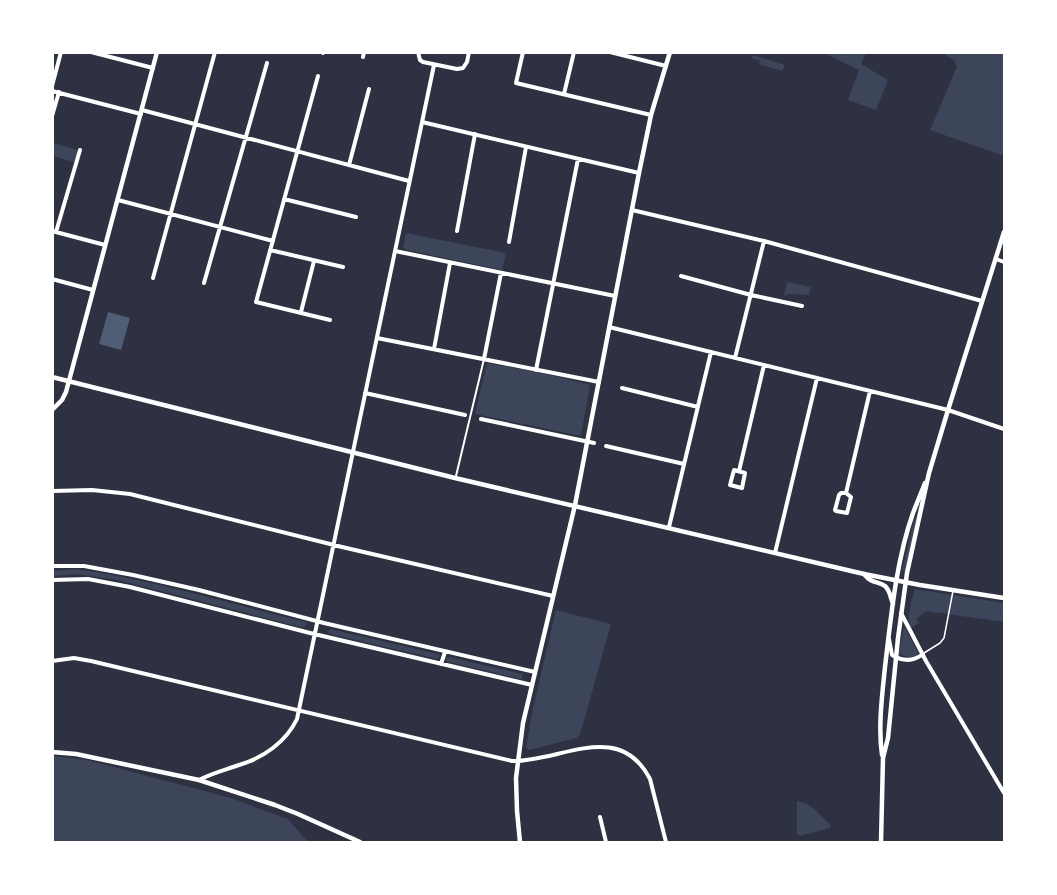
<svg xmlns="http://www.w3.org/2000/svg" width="1057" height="895" font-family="Cabin,sans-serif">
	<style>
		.green { fill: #3c4559 }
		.water { fill: #4f5d75 }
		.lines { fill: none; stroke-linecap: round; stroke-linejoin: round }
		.service { stroke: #fff; stroke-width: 1.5 }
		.pedestrian { stroke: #fff; stroke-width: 2 }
		.minor { stroke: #fff; stroke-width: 4 }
		.tertiary { stroke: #fff; stroke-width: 4.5 }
		.secondary { stroke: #fff; stroke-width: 4.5 }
	</style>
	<rect width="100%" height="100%" fill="#2d3142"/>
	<path class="green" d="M824,53H866L861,64L888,80L876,110L848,100L859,70Z
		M942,53H1004V156L930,130L957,67L954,60Z
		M753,55L785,65L782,71L759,64L760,61L752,58Z
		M53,143L78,150L74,162L53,156Z
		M406,233L506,253L502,270L407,250L403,247Z
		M787,282L811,287L809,295L789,294L784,296Z
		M487,363L543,373L590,385L581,436L475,414Z
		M922,499L905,571L902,570L913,524Z
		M74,569C153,579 229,604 306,622L307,624L304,628L118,580L77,574L53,576V571Z
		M915,589L1004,603V622L926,611L916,619L919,623L911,628C906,618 911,600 915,589Z
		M556,610L611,624L580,735L576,738L529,750L526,748L532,712Z
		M904,626L918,653L916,657L911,658L899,654Z
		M330,629L438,654L440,655L439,658L437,659L330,634L328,632Z
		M449,657L522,674L523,677L521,679L449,662L445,660L446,658Z
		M53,756L87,760L231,798L288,819L308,842H53Z
		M797,801C813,804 818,814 830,824V828L800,836L797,834Z"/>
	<path class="water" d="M108,312L130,318L121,350L99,344Z"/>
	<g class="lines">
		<path class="service" d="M924,653L940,643L944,638L953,591"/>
		<path class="pedestrian" d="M456,476L484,359"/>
		<path class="minor" d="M91,52L153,68
			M418,52L420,60L423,62L457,69L463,68L467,62L469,52
			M523,52L516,83L651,115
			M610,52L666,66
			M323,53V52
			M363,57L364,52
			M318,76L256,302L330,320
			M52,86L61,52
			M52,91L141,114
			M564,94L574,52
			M142,110L409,181
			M52,116L59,92
			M422,122L639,173
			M349,165L369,89
			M284,199L356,217
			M118,200L273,241
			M632,210L764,241L982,301
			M52,231L105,245
			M457,231L475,134
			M56,232L80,150
			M509,242L526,147
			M270,250L343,267
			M395,251L615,296
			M996,259L1004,262
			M681,276L751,295L802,306
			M153,278L215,52
			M52,279L93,290
			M204,283L267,63
			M301,312L314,261
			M609,327L948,410L1004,429
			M377,338L599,382
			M434,349L450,263
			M735,358L764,241
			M484,359L501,273
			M536,370L578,159
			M622,388L698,407
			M365,393L465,415
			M481,419L594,443
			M606,446L684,464
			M734,470L745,473L742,488L730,485Z
			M739,471L764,365
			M52,491L92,490L130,494L342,547L553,596
			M846,493H841L839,495L835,510L836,511L847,513L851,497L846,493L870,391
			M669,527L711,352
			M775,553L817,378
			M52,566H84L133,575L199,590L324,623L535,672
			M52,580L88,579L130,587L310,633L532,685
			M901,613L926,661L1004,793
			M889,639L892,655C902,661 913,662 923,654
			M52,661L74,658L91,661L512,761C560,762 619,719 650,779L666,842
			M441,664L445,652
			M199,780C212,773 225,770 239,765C263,758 286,742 297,719L434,65
			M600,817L606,842"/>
		<path class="tertiary" d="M52,377L455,478L864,574L920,585L1004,598
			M52,410L62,400L66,392L157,52
			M52,752L76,754L199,780L275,805L298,814L360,842"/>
		<path class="secondary" d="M864,574C873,585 877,580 885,586C890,590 891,599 893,604
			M882,755C878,727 882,696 885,667C891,617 896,561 913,513C917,503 921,493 925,483
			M520,842L517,811L516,778L523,723L575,505L639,173L651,115L670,52
			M881,842L883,758L888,738L898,638L907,573L929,473L948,410L1004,232"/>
	</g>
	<rect width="1057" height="895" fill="none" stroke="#ffffff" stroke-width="108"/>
</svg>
